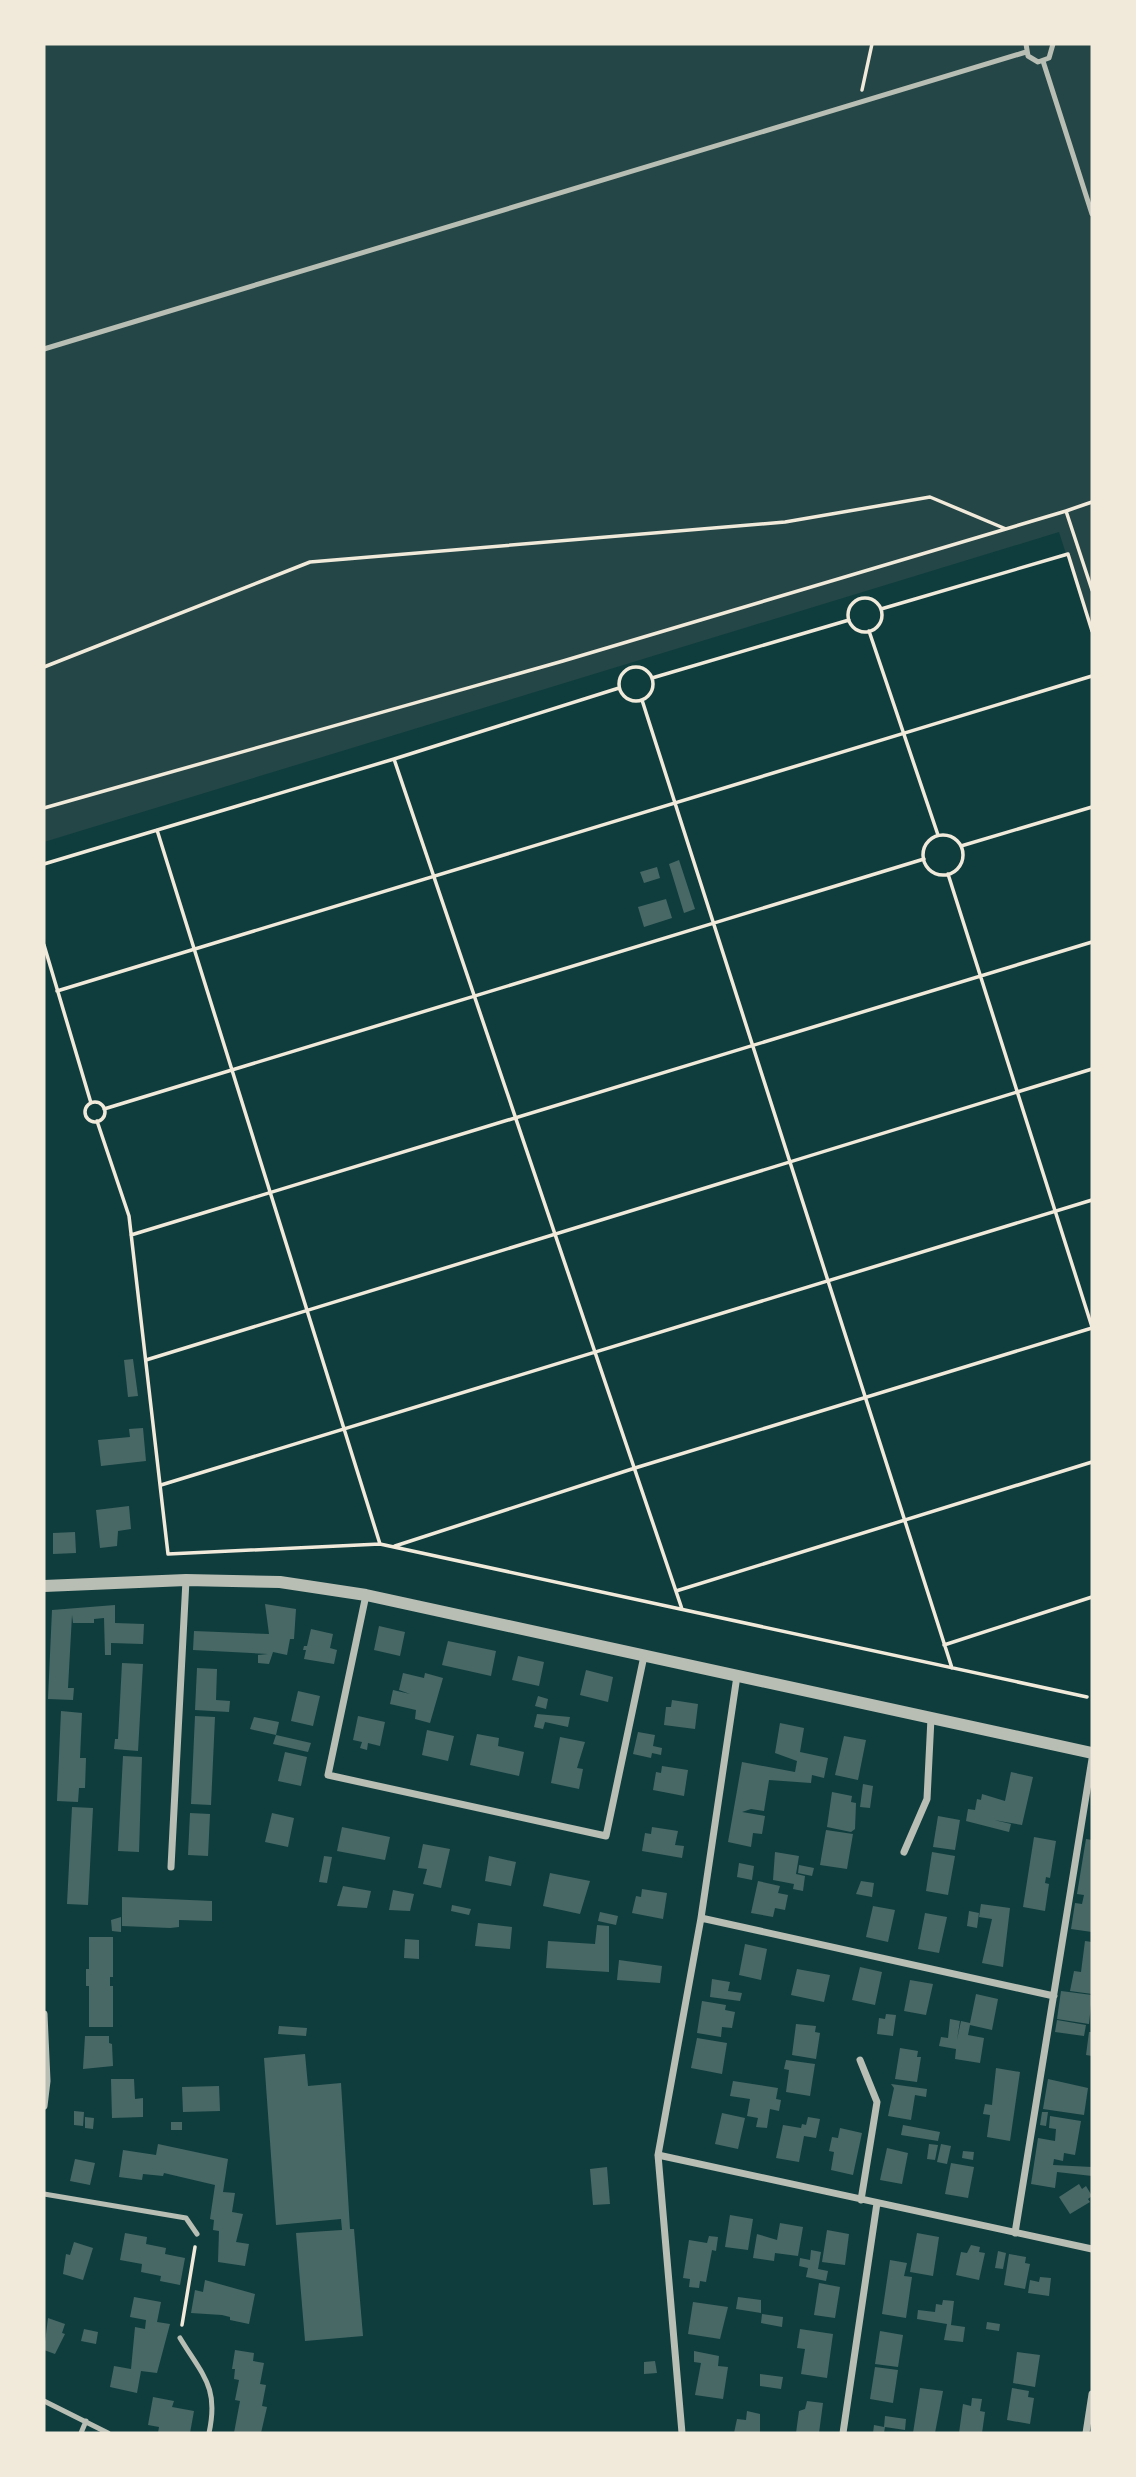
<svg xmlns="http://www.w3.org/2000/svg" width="1136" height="2477" font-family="Jost,sans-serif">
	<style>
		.green { fill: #244646 }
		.building { fill: #486865 }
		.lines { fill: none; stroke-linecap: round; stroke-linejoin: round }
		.path { stroke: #f1e9da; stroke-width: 3.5 }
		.service { stroke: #b8beb3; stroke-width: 5 }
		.minor { stroke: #b8beb3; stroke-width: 7 }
		.tertiary { stroke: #b8beb3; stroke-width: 12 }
	</style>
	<rect width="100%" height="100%" fill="#0f3d3e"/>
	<path class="green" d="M44,44H1092V635L1059,532L44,842Z"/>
	<path class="building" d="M679,860L695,909L684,913L669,864Z
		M657,867L660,878L644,883L640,872Z
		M666,899L672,918L644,927L638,907Z
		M133,1359L138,1396L128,1397L124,1360Z
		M143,1428L146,1461L101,1466L98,1440L130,1437L129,1429Z
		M129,1506L131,1529L118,1531L117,1546L100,1548L96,1510Z
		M75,1532L76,1553L53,1554V1533Z
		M265,1604L296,1609L294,1639H290L287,1655L273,1652L269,1664L258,1663V1655L268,1654L193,1650L194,1631L269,1634Z
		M115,1605V1623L144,1624L143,1644L111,1643V1655H105L104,1618L94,1619V1623H73L72,1615L68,1688H74L73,1700L48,1699L52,1610Z
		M379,1626L405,1632L400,1656L374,1650Z
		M311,1629L333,1634L330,1648L337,1650L334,1664L304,1659L306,1650H303L304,1646H307Z
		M448,1641L496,1651L491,1676L442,1665Z
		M518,1656L544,1662L539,1686L512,1680Z
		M122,1663L143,1664L138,1751L114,1749L115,1739H118Z
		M197,1668L217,1669L216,1700L230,1701L229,1712L195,1710Z
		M586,1670L613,1677L608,1702L580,1695Z
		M403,1673L424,1678L425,1673L443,1678L430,1723L415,1719L416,1710L390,1704L393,1690L410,1694L399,1690Z
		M298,1691L320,1696L313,1726L291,1721Z
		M538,1696L548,1699L546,1709L535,1706Z
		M672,1700L698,1704L695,1729L664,1725L666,1707H671Z
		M61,1711L82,1713L80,1758H86L85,1788H79L78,1802L57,1801Z
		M537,1714L570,1717L568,1727L545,1722L543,1729L534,1727Z
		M195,1716L215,1717L211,1805L191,1804Z
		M358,1716L385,1722L380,1746L368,1743L367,1750L360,1748L362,1742L353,1740Z
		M254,1717L279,1722L276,1735L250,1729Z
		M780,1723L804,1728L800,1752L828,1758L824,1778L812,1775L811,1783L769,1780L764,1811L751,1809L742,1812L765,1816L762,1834L753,1833L751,1847L728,1842L742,1762L795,1772L797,1761L775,1753Z
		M427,1730L454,1736L448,1761L422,1755Z
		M638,1732L655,1735L653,1746L662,1748L661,1755L652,1753L651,1758L633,1754Z
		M477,1734L499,1738L498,1746L524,1752L519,1776L470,1765Z
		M276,1735L311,1743L308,1752L273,1744Z
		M844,1736L866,1740L858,1780L835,1775Z
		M560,1737L585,1742L577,1768L583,1769L579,1789L551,1783Z
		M285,1752L307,1757L301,1786L278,1781Z
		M123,1756L142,1757L139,1852L118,1851Z
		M662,1766L688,1770L684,1796L653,1790L656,1772L661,1773Z
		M1011,1772L1033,1777L1022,1825L994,1820L1011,1824L1009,1832L966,1821L968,1809L975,1810L977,1799L981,1800L982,1794L1005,1801Z
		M863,1784L873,1786L870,1808L860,1807Z
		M832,1792L852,1796L851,1802L856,1803L855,1829L851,1832L827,1827Z
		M72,1807L93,1808L88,1905L67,1904Z
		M190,1813L210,1814L208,1856L188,1855Z
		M272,1813L294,1818L288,1847L265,1842Z
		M938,1816L960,1820L955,1850L933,1847Z
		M342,1827L390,1837L385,1860L337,1851Z
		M652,1827L678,1831L675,1845L684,1846L682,1858L642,1851L645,1833L651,1834Z
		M826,1830L853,1834L847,1869L820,1865Z
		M1034,1837L1056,1841L1050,1878L1046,1877L1045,1883L1049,1884L1045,1911L1023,1907Z
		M1086,1839L1092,1840V1932L1071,1929L1075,1903L1082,1904L1084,1895L1077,1894Z
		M423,1844L450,1849L441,1888L423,1884L427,1869L418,1868Z
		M775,1852L799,1856L796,1874L805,1876L803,1891L793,1889L794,1884L773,1880Z
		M932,1852L955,1856L948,1895L926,1891Z
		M324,1856L332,1857L327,1883L319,1882Z
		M489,1856L516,1862L511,1886L485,1881Z
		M739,1863L754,1866L752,1880L737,1877Z
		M799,1865L814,1868L812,1876L798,1873Z
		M550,1873L590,1881L580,1914L543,1906Z
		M758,1881L780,1886L778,1893L788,1895L785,1910L775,1908L773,1917L751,1913Z
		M861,1881L874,1883L872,1897L856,1894Z
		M343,1886L371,1891L367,1908L337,1906Z
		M642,1889L667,1893L663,1919L632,1913L636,1896L641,1897Z
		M393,1890L414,1894L410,1911L389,1910Z
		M122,1897L212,1901V1921L179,1920V1927L170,1928L122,1926Z
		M981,1904L1010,1908L1003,1967L982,1963L992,1919L979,1917Z
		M452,1905L471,1909L469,1915L451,1911Z
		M873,1906L895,1910L888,1942L866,1937Z
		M969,1911L979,1913L977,1928L967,1926Z
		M600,1912L618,1916L616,1925L598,1921Z
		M925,1913L947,1917L939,1953L918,1949Z
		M121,1917V1932L112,1931L111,1920Z
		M478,1923L512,1927L510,1949L475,1946Z
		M597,1925L609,1926V1972L546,1968L548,1941L595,1944Z
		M89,1937H113V1977H110V1986H113V2027H89V1986H86V1969H89Z
		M405,1939L419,1940V1959L404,1958Z
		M1085,1941L1092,1942V1994L1070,1991L1074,1971L1081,1972Z
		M745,1944L767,1949L761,1980L739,1975Z
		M619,1960L662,1966L660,1983L617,1980Z
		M860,1967L882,1972L875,2005L852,2000Z
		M797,1969L830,1975L824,2002L791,1995Z
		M712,1979L730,1982L728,1991L742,1993L740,2001L710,1997Z
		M910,1980L933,1984L926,2015L904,2011Z
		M1061,1991L1092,1995L1089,2024L1057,2019Z
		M976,1994L998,1999L992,2030L970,2025L968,2035L984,2038L980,2063L955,2059L956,2049L939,2046L941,2037L948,2038L950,2019L960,2021L957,2040L961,2021L970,2023Z
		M702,2001L726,2005L725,2010L735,2012L732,2028L722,2027L721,2037L697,2033Z
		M886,2014L896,2015L893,2036L877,2034L879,2018L885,2019Z
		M1057,2020L1086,2025L1084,2036L1055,2032Z
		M796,2024L816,2026L815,2032L820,2033L816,2059L792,2055Z
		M279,2026L307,2028L306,2036L278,2034Z
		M1089,2032H1092V2056L1086,2055Z
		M85,2036H109V2043L112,2044L113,2066L83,2069Z
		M697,2038L727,2043L722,2074L691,2068Z
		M900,2048L918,2051L917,2057H921L917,2082L895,2079Z
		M305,2054L308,2086L341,2083L350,2229H354L363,2336L305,2341L296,2233L342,2230L341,2219L276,2225L264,2058Z
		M786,2060L815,2064L810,2096L786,2092L789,2070L784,2069Z
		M996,2068L1020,2072L1010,2141L987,2137L990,2115L983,2114L985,2104L992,2105Z
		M111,2079H134L135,2099L143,2098V2117L112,2118Z
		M1048,2079L1088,2088L1084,2115L1043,2109Z
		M733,2081L778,2088L776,2099L781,2100L779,2111L770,2109L767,2128L756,2127L758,2118L747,2116L750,2099L730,2096Z
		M891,2084L927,2089L926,2097L915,2095L911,2120L888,2116L894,2088Z
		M219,2086L220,2111L183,2112L182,2087Z
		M74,2111L84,2112L83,2126L74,2125Z
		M1042,2112H1048L1046,2126L1040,2125Z
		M722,2113L745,2118L738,2149L715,2144Z
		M1050,2116L1081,2121L1075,2155L1064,2153L1063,2161L1054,2159L1053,2165L1092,2167V2176L1057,2172L1055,2188L1031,2184L1038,2138L1055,2141L1056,2129L1049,2128Z
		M85,2117L94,2118L93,2129L85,2128Z
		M808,2117L820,2119L816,2138L804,2136L799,2162L776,2158L783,2125L801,2128L802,2124L806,2125Z
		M171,2122H182V2130H171Z
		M903,2125L940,2132L938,2141L901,2135Z
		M840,2128L862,2133L853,2175L831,2170L834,2152L829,2151L832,2137L838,2138Z
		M158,2144L228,2159L223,2192L235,2193L232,2212L243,2214L236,2242L249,2244L245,2266L218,2262L219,2231L213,2230L214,2220L210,2219L215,2185L164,2173L163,2176L143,2174L142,2180L119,2177L123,2150L156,2155Z
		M929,2144L938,2145L935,2160L927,2159Z
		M941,2144L951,2146L947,2164L937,2162Z
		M887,2148L908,2153L902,2184L880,2180Z
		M963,2151L974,2152L973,2160L962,2158Z
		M75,2159L95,2163L90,2185L70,2181Z
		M951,2163L974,2167L968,2198L945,2194Z
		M607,2167L610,2204L593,2205L590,2169Z
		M1079,2184L1082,2189L1086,2186L1092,2196L1088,2199L1090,2202L1070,2214L1059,2197Z
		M730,2215L753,2219L748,2250L725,2247Z
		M780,2223L803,2227L798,2256L775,2253L774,2261L753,2258L757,2234L777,2240Z
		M827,2230L849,2234L845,2265L822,2262Z
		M125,2233L147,2237L146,2244L166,2248L165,2254L185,2258L180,2285L160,2281L161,2276L141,2272L142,2264L120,2260Z
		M917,2233L939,2237L933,2276L910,2272Z
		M709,2236L718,2237L716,2251L712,2250L706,2282L700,2281L699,2288L689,2287L690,2279L683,2278L689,2240L707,2243Z
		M74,2242L93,2248L83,2280L63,2274L66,2254L70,2255Z
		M971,2245L980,2247L979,2252L985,2253L979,2280L956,2275L961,2252L967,2253Z
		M811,2250L821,2252L818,2269L828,2271L826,2281L806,2277L808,2268L799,2266L800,2258L810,2260Z
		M998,2251L1006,2253L1003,2269L995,2268Z
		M1009,2254L1026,2257L1025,2263L1030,2264L1025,2289L1004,2285Z
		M890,2260L907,2263L904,2276L912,2277L906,2318L882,2314Z
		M1040,2277L1051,2278L1049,2296L1028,2293L1030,2280L1039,2282Z
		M205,2280L255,2294L249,2324L230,2320V2317L222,2315L191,2313L195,2290L203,2292Z
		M819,2283L840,2287L835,2318L814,2315Z
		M134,2297L161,2302L157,2322L170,2324L157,2373L141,2371L137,2393L110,2387L114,2366L131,2369L135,2327L145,2329L146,2320L130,2317Z
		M738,2297L761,2300V2313L736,2309Z
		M943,2300L954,2301L951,2325L965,2327L963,2342L944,2340L947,2324L917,2319L918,2310L935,2312L936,2304L942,2305Z
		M693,2302L728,2307L720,2339L688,2334Z
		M762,2314L783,2317L782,2327L761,2323Z
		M48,2318L65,2324L62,2333L65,2334L55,2354L44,2350Z
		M987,2322L1000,2324L999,2331L986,2329Z
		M84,2329L98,2332L96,2344L81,2341Z
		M800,2329L833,2334L827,2378L801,2374L805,2349L797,2348Z
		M880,2331L903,2335L898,2367L875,2364Z
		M235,2350L254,2353L253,2361L264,2363L260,2384L266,2385L262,2406L267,2407L261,2433H234L240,2401L235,2400L239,2380L234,2379L235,2369H232Z
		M694,2351L719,2356L718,2366L728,2367L723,2399L695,2395L701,2363L694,2362Z
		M1017,2352L1040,2355L1035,2387L1013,2383Z
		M655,2361L657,2373L644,2374V2362Z
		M875,2367L898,2370L893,2403L870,2399Z
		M760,2374L783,2377L781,2389L760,2386Z
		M920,2388L943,2391L935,2433H913Z
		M1012,2388L1029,2391L1028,2397L1034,2398L1030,2424L1007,2420Z
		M153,2397L174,2401L172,2407L194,2411L190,2433H158L159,2427L148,2425Z
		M972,2398L982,2399L980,2411L985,2412L982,2433H959L963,2404L971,2406Z
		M807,2401L823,2403L819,2433H796L799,2411L805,2409Z
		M747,2411L760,2414V2433H734L737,2419L746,2420Z
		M885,2416L906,2419L905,2430L885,2427L884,2433H873L874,2425L884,2427Z"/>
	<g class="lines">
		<path class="path" d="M862,90L872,44
			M1066,511L1092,502
			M848 615a17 17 0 1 1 34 0a17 17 0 1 1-34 0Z
			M881,609L1068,554L1092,631
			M869,631L938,835
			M44,667L310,562L785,522L930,497L1006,529
			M619 684a17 17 0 1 1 34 0a17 17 0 1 1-34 0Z
			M652,678L849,620
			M642,700L952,1668
			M394,759L682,1609
			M44,808L563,661L1066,511L1092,590
			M157,830L380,1544
			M923 855a20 20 0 1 1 40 0a20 20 0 1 1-40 0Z
			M961,846L1092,807
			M44,864L394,759L619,688
			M948,874L1092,1327
			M44,945L91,1103
			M57,991L1092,676
			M85 1112a10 10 0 1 1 20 0a10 10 0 1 1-20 0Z
			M104,1109L924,859
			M97,1121L129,1216L168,1554L380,1544L1087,1697
			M131,1235L1092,942
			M146,1360L1092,1069
			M161,1485L1092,1200
			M395,1546L635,1468L1092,1328
			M676,1591L1092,1462
			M944,1645L1092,1597
			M182,2325L195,2247"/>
		<path class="service" d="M1026,44L1028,56L1038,62L1049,58L1053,44
			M1043,61L1092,214
			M44,349L1026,52
			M44,2194L186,2218L197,2234
			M180,2338C203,2376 219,2387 209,2433
			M44,2401L108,2433
			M81,2433L86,2421"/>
		<path class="minor" d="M366,1595L328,1775L606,1836L644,1656
			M904,1852L927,1799L931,1718
			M171,1867L186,1580
			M701,1918L1054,1996
			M44,2014L47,2081L44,2106
			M860,2060L877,2102L861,2200
			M658,2155L1092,2249
			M1015,2233L1092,1759
			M682,2433L658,2155L701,1918L737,1676
			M843,2433L877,2203
			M1086,2433L1092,2394"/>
		<path class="tertiary" d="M44,1586L186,1580L280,1582L366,1595L1092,1753"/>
	</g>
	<rect width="1136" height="2477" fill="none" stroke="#f1e9da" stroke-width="91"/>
</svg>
